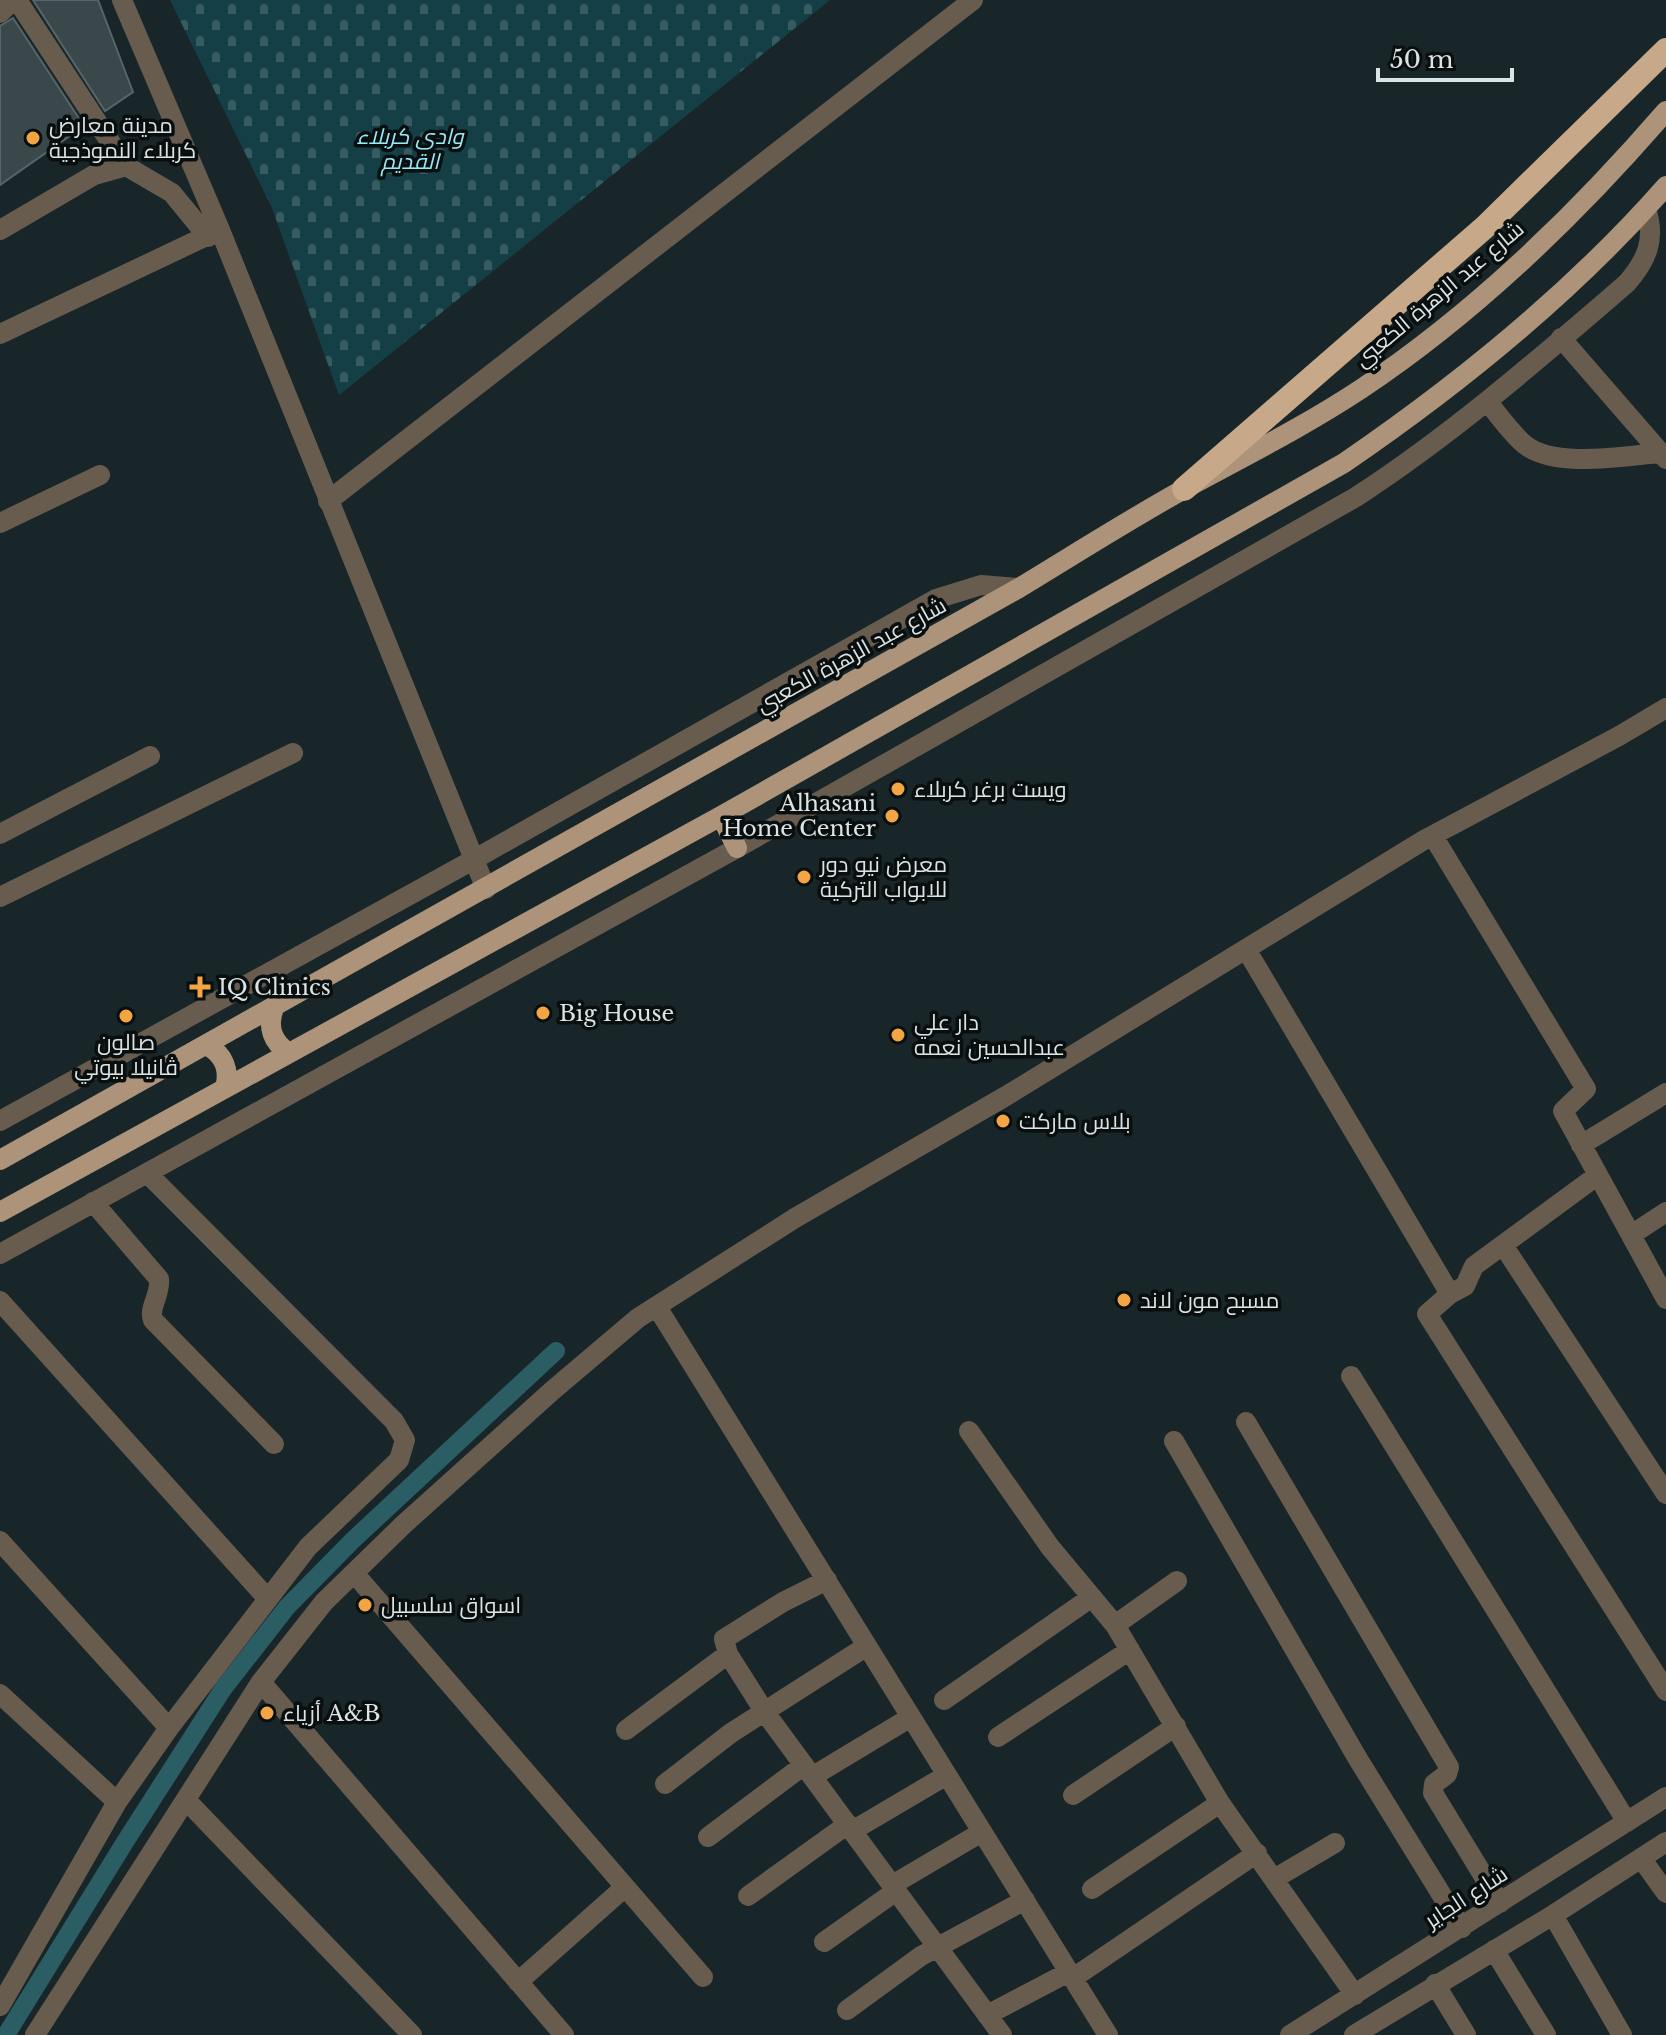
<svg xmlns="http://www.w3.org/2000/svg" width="1666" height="2035" font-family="'Libre Baskerville',Cairo,serif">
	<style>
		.cemetery { fill: url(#cemetery-stones) }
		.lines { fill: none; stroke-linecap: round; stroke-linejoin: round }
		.canal { stroke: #2b5d65; stroke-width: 18 }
		.building { fill: #3a484b; stroke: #566568; stroke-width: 2 }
		.minor { stroke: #685c4f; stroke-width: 20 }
		.major { stroke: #ac9379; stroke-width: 20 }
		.highway { stroke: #c7a989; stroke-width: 24 }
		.poi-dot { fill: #f2a542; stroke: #090e0f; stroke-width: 3 }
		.labels { text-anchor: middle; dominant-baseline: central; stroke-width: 7; stroke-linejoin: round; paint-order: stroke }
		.poi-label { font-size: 22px; fill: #dbe3e5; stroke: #090e0f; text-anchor: start }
		.park-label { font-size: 22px; font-style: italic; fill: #94ebf9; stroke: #090e0f }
		.street-label { font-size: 22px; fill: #dbe3e5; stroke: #090e0f }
	</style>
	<defs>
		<pattern id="cemetery-stones" width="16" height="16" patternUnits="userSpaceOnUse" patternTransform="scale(2)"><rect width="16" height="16" fill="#153f46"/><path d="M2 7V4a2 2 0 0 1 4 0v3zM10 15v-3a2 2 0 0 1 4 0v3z" fill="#365b61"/></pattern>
	</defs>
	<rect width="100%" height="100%" fill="#192629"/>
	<path class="cemetery" d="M170,0H830L339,395L272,208Z"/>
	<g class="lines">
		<path class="canal" d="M6,2035L125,1842L223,1689L287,1607L353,1540L556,1351"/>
	</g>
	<path class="building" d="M33,0H98L133,92L105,111Z
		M13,18L84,126L0,185V26Z"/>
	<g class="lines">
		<path class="minor" d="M17,0L126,166L172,193L208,237
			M122,0L220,230L486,889
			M0,13L13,0
			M0,230L94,175L126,166
			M0,334L217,231
			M1561,338L1666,459
			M1487,401C1499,416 1510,432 1524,444C1554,469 1623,456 1660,453
			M328,501L973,0
			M0,523L100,475
			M0,834L150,756
			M1433,836L1586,1089L1563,1111L1666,1299
			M0,897L293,753
			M1246,949L1450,1294
			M0,1121L473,860L936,599L981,585L1019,588
			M1581,1145L1666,1093
			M1598,1175L1474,1266L1465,1286L1450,1294L1427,1314L1666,1691
			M93,1202L159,1279C161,1295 148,1308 153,1320L274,1444
			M1631,1235L1666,1212
			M1503,1245L1666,1494
			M0,1254L737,848L1356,497C1453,434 1540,358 1627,283C1647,260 1656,239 1646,209
			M0,1301L267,1598
			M657,1307L1108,2035
			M1351,1376L1627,1822
			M1246,1422L1449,1767L1447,1774L1434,1784L1433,1793L1500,1903
			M969,1431L1050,1547L1115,1625
			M1174,1441L1358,1759L1462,1928
			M0,1541L169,1728
			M354,1573L703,1977
			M827,1580L783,1602L724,1639L728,1654L764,1711L1002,2035
			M1177,1581L1115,1625L1220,1803L1355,1995
			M261,1682L564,2035
			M0,1694L117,1802
			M944,1700L1092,1597
			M626,1730L728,1654
			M998,1737L1130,1650
			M813,1776L911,1717
			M665,1784L731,1733L867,1646
			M1073,1795L1176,1726
			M186,1800L412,2035
			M852,1831L947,1775
			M708,1837L804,1765
			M1641,1858L1666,1893
			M1274,1879L1335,1843
			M892,1885L982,1832
			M1092,1889L1220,1803
			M748,1896L848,1824
			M1553,1915L1622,2035
			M824,1942L896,1891
			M1494,1950L1546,2035
			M1073,1978L1257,1853
			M518,1982L625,1887
			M1435,1984L1466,2035
			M0,2006L117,1802L169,1728L308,1547L399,1460L405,1440L394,1421L147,1173
			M847,2010L921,1956L1025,1900
			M987,2015L1069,1972
			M35,2035L261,1682L324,1602L403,1525L553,1390L638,1318L795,1218L1006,1096L1424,840L1619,736L1666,708
			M1290,2035L1666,1797
			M1354,2035L1553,1915L1666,1842"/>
		<path class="major" d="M721,816L737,848
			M274,1008C267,1027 272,1042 289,1053
			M208,1046C224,1055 230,1070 225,1088
			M0,1160L1019,588C1075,554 1130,519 1186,488C1245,456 1305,426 1361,389C1475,313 1577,214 1666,111
			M0,1212L721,816L1344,463C1461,383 1572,293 1666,186"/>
		<path class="highway" d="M1184,489L1485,227L1666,50"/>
	</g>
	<g class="poi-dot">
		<circle cx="33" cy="138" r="8"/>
		<circle cx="898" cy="789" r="8"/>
		<circle cx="892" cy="816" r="8"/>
		<circle cx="804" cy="877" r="8"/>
		<path d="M196 975h8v8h8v8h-8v8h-8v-8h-8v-8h8z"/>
		<circle cx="543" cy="1013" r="8"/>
		<circle cx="126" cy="1016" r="8"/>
		<circle cx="898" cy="1035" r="8"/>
		<circle cx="1003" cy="1121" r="8"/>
		<circle cx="1124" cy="1300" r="8"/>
		<circle cx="365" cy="1605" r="8"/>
		<circle cx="267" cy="1713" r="8"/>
	</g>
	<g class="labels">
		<g class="poi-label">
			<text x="49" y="125">مدينة معارض<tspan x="49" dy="25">كربلاء النموذجية</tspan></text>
			<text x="914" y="789">ويست برغر كربلاء</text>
			<text x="876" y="803" text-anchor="end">Alhasani<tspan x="876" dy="25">Home Center</tspan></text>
			<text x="820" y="864">معرض نيو دور<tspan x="820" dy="25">للابواب التركية</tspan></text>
			<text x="218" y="987">IQ Clinics</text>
			<text x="559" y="1013">Big House</text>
			<text x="914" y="1022">دار علي<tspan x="914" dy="25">عبدالحسين نعمه</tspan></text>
			<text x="126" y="1042" text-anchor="middle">صالون<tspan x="126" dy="25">ڤانيلا بيوتي</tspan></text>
			<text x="1019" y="1121">بلاس ماركت</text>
			<text x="1140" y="1300">مسبح مون لاند</text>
			<text x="381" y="1605">اسواق سلسبيل</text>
			<text x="283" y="1713">أزياء A&amp;B</text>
		</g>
		<g class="park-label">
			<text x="410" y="136">وادي كربلاء<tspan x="410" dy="25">القديم</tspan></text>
		</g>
		<g class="street-label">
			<text transform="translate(1439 294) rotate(-40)">شارع عبد الزهرة الكعبي</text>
			<text transform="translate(851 655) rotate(-29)">شارع عبد الزهرة الكعبي</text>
			<text transform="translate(1466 1897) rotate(-33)">شارع الجاير</text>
		</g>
	</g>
	<path d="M1378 68v12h134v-12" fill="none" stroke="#dbe3e5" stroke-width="4"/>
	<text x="1390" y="68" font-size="24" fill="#dbe3e5" stroke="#090e0f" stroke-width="6" paint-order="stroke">50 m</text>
</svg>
